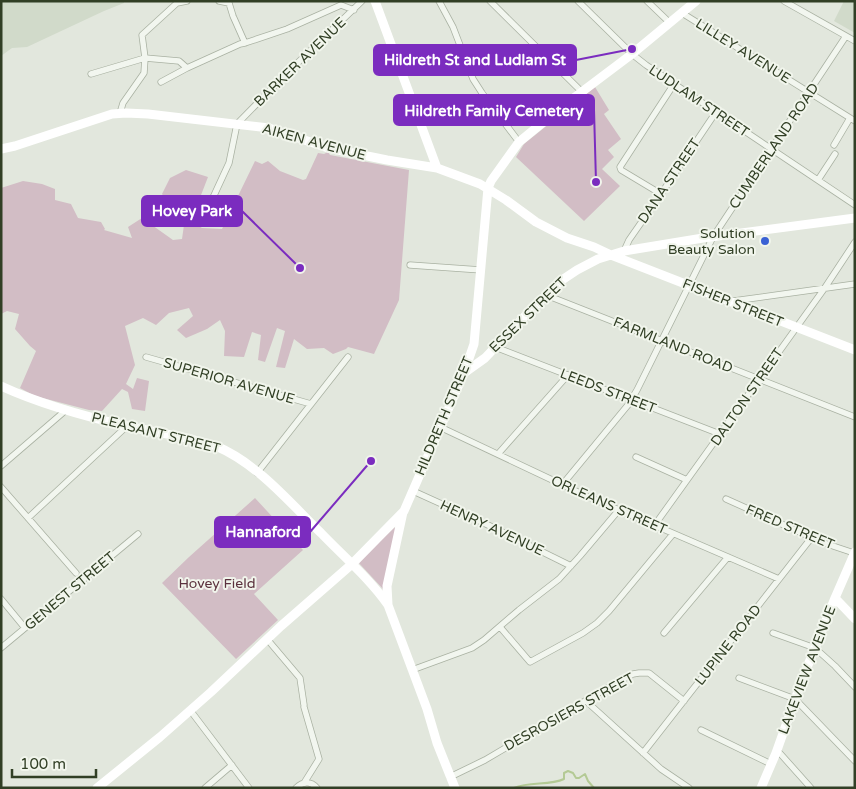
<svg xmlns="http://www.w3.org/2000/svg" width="856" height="789" font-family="'Varela Round',sans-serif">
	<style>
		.built { fill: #d1daca }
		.green { fill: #d2bdc5 }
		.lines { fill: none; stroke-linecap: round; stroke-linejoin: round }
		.stream { stroke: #b4ca95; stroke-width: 2 }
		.street-casing { stroke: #a9b1a2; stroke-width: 7 }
		.street { stroke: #f2f6ef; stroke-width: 5.5 }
		.secondary { stroke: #fff; stroke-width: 9 }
		.poi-dot { fill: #3a61d4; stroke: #f1f5ec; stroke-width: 2 }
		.labels { text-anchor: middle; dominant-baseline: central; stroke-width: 4; stroke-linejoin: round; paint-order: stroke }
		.street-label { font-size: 14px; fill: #313f25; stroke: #f1f5ec }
		.poi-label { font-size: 14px; fill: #313f25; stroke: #f1f5ec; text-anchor: end }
		.park-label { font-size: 14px; fill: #5b323e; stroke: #f1f5ec }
		.leader { fill: none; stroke: #7b2cbf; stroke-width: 2 }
		.callout-dot { fill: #7b2cbf; stroke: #f1f5ec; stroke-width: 2 }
		.callout { fill: #7b2cbf; stroke: #7b2cbf; stroke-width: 2 }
		.callout-label { font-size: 15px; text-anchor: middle; font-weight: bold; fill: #fff }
	</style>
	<rect width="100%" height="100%" fill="#e2e7dd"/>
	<path class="built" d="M1,1H124V3L104,11L27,47L12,48L1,56Z
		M844,1H855V33L834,21Z"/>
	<path class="green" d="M595,87L609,110L604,114L621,139L608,150L614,157L602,169L620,186L584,221L516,157L524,144Z
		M328,152L330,155L409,170L399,300L374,354L348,347L346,349L333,354L324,348L307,349L294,339L285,368L276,367L285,331L277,328L265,362L258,360L261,335L252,332L244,357L224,356L225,331L220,320L207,329L186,338L177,330L193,316L189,308L169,313L156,325L143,318L125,326L135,365L126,384L133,389L137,378L149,381L145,411L132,409L128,392L122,389L102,411L89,410L35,396L20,388L36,351L30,346L15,329L19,314L7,311L1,314V188L23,181L42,184L55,189V200L71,204L78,218L101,222L105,229L104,230L132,238L128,227L142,218L173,240L182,239L184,225L175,210L162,194L170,178L186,170L208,177L191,221L202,228L222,229L255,161L262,164L268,161L280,171L303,180L306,179L318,153L324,154Z
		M255,498L303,550L254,594L278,620L236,659L162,583L189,557Z
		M396,527L383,589L358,562L394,528Z"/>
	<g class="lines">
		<path class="stream" d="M514,788C530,781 549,786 564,779V773L568,771L573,773L576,778H579L585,774L588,781L594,788"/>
		<defs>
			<path id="street" d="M219,1L229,3L233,16L245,43L287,29L341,5L354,10
				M439,1L453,27L473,79L482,93L519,142
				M490,1L582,92
				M578,1L632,54L646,65L855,205
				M647,1L670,23
				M784,1L855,41
				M682,13L855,121
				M91,74L145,58L142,35L177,3L187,1
				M161,82L187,68
				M120,113L123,103L144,73L145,58L179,61L187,68L240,44L245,43
				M834,145L850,118
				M818,180L835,154
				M661,194L621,170L620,167L674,84
				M204,217L229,163L237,124L287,73L362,1
				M624,251L629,240L661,194L716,112
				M410,265L481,270
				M546,295L855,417
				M733,301L855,284
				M495,347L720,434
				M146,357L311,404
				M440,427L582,494L779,579
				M498,454L568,375
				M636,457L687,480
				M1,466L66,410
				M257,473L348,357
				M562,485L628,405L637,390L713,237L846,36
				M1,487L76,573
				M413,491L488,525L571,566
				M726,499L824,543L854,553
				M28,518L127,426
				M654,526L824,289L855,242
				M1,599L25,628
				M500,627L530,662L583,633L597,623L609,611L673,534
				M664,633L728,557
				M773,633L815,648L835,666L855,687
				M267,639L300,678L304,705
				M1,648L138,534
				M412,670L472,648L484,640L519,610L559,579L580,556L618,511
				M739,678L795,699L855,761
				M586,701L661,769L689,788
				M190,710L249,788
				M701,730L771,764
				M777,750L811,788
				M643,753L812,537
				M450,777L485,760L612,685L633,674L639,673H649L684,701
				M304,783L319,759L304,707
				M205,788L232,765
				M296,788C303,781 311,781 317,788"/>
		</defs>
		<use href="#street" class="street-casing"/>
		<use href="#street" class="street"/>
		<path class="secondary" d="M375,1L437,168
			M1,149L15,146L112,114L126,113L148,114L269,128L328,148L387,160L437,168L480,184L506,200L536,222L567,238L594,247L611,255L855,350
			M464,373L485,358L525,316L562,280L577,270L598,259L624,251L703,238L855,218
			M1,386C42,405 87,417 131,427C153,432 176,435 198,441C204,443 211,444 216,446C258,464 289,502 321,533C344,557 369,578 388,605L427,709L437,743L455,788
			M835,598L855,619
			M388,605L387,586L403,512
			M97,788L160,737L211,692L281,626L352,564L404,511L464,373L474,344L488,188L491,181L519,142L563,106L632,54L696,1
			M761,788L776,753L802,680L835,598L855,552"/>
	</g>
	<circle class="poi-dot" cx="765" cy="241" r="5"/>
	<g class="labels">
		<g class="street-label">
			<text transform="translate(743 51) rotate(32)">LILLEY AVENUE</text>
			<text transform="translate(300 62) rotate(-44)">BARKER AVENUE</text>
			<text transform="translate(699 101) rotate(34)">LUDLAM STREET</text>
			<text transform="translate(314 142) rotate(15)">AIKEN AVENUE</text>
			<text transform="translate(774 146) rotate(-56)">CUMBERLAND ROAD</text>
			<text transform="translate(669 181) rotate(-56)">DANA STREET</text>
			<text transform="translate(733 303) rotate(22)">FISHER STREET</text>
			<text transform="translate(528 315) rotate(-44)">ESSEX STREET</text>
			<text transform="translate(673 345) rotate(22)">FARMLAND ROAD</text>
			<text transform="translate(229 381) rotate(16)">SUPERIOR AVENUE</text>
			<text transform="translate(608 391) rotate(21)">LEEDS STREET</text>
			<text transform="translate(747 397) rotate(-55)">DALTON STREET</text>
			<text transform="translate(444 416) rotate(-67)">HILDRETH STREET</text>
			<text transform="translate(156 433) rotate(14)">PLEASANT STREET</text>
			<text transform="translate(609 505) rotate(24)">ORLEANS STREET</text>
			<text transform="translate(790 527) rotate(23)">FRED STREET</text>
			<text transform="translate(492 528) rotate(25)">HENRY AVENUE</text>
			<text transform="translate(70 591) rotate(-40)">GENEST STREET</text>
			<text transform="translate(728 645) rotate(-52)">LUPINE ROAD</text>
			<text transform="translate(807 670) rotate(-69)">LAKEVIEW AVENUE</text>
			<text transform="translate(569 712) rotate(-29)">DESROSIERS STREET</text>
		</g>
		<g class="poi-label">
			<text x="755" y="233">Solution<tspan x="755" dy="16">Beauty Salon</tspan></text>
		</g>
		<g class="park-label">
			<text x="217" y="583">Hovey Field</text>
		</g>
	</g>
	<path class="leader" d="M632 49L576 60M596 182L594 110M300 268L242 211M371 461L310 532"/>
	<g class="callout-dot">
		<circle cx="632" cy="49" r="5"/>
		<circle cx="596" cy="182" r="5"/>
		<circle cx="300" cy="268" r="5"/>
		<circle cx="371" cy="461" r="5"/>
	</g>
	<g class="callout">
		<rect x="374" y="45" width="202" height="30" rx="5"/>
		<rect x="394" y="95" width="200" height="30" rx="5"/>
		<rect x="142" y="196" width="100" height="30" rx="5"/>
		<rect x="215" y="517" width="95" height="30" rx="5"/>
	</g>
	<g class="callout-label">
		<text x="475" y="65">Hildreth St and Ludlam St</text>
		<text x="494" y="116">Hildreth Family Cemetery</text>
		<text x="192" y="216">Hovey Park</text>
		<text x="263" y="537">Hannaford</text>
	</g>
	<rect width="856" height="789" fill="none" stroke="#313f25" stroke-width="5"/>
	<path d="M12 769v8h84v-8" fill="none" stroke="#313f25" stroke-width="2.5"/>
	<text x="20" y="769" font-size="15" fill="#313f25" stroke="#f1f5ec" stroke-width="4" paint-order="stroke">100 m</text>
</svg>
